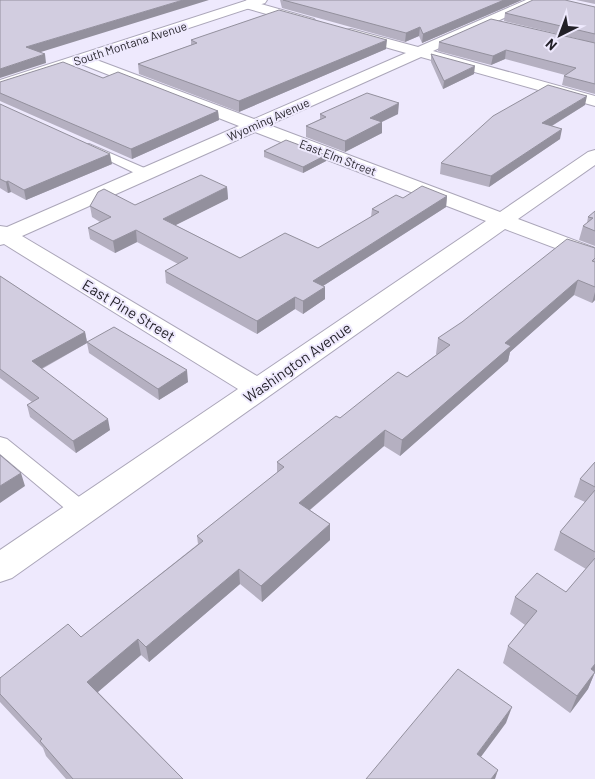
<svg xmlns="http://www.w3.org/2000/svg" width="595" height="779" font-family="Barlow,sans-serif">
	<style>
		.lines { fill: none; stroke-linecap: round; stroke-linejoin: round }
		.lane-casing { stroke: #aba6b9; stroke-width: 2 }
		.street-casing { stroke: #aba6b9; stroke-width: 2 }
		.secondary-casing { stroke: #aba6b9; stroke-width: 2 }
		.lane { fill: #fff; fill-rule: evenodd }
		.street { fill: #fff; fill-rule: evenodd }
		.secondary { fill: #fff; fill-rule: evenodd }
		.wall { fill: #b5b0c1 }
		.shaded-wall { fill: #93909d }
		.building { fill: #d2cde0; stroke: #93909d }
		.labels { text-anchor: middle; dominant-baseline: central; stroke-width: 4; stroke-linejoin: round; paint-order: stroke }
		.far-street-label { font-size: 12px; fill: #211f26; stroke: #eee9fd }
		.street-label { font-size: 15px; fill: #211f26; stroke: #eee9fd }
	</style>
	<rect width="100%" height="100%" fill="#eee9fd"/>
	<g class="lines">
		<defs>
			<path id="lane" d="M89,144L149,170L151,173L145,177L141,176L85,149V145Z
				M0,437L7,439L89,505L92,511L89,517L82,519L75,517L0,454Z"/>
			<path id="street" d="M247,0L314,19L316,22L309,26L242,7L241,4Z
				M526,0H543L433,51L595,96V106L421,57L269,125L500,212L588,152L595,150V165L518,219L595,248V263L505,229L12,578L0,582V550L238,389L4,244L0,245V226L7,227L239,126L76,62L74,59L76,56H86L254,119L406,53L346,36L344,33L346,30L351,29L418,47ZM255,132L486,221L257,376L22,236Z"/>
			<path id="secondary" d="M248,0H267L265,3L0,90V80Z"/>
		</defs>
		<use href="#lane" class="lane-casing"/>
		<use href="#street" class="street-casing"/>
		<use href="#secondary" class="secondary-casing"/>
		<use href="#lane" class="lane"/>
		<use href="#street" class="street"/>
		<use href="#secondary" class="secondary"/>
	</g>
	<path class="wall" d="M280,0H522L422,43L419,36L405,42L282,8Z
		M576,0H595V4Z
		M595,7V94L562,85L564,76L565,75L505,59L491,65L438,51L439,42L579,39L504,21L505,13Z
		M191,40L386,49L239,112L139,74L138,64L191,45Z
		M431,54L474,74L443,89L431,62Z
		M103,78L218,111L219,120L132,159L0,101V82Z
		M0,104L112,164L26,200L11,192L8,193L0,188Z
		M585,105L552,126L560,139L489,187L440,174L441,163Z
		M320,114H398L382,122V133L345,152L306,137V126L320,119Z
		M264,151L326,161L303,173L264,157Z
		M227,187L228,199L175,225L240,258L318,248L371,217L372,209L403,198L447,196L446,207L323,286L325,299L303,314L295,309L257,334L166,283L165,271L178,264L137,242L115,253L90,239L88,228L100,222L92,217L90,206L135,205Z
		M595,211V246L579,240L583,226L587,223L588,217Z
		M595,248V300L592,303L574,295L510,352L508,361L400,456L384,446L310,510L330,524V540L262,602L240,584L149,662L141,655L98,692L183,779H66L46,756L43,748L0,702V678L81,637L198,544L197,536L277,473V462L340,418L407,377L437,354H436L438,338Z
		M0,276L85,332L87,341L188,382L159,400L89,353L87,343L42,369L110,430L76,453L30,417L27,405L32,402L0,378Z
		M595,462V672L588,689L570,713L503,663L508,646L525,625L510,614L515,597L566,592L586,569L554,550L560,532L585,502L574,497L580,479Z"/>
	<path class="shaded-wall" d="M183,0H209L28,56L26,47Z
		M504,0H522L422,43L423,34Z
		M420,27L419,36L405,42L406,33Z
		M387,40L386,49L239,112V101Z
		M506,50L505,59L491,65L493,56Z
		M45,54L46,63L0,78V69Z
		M475,66L474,74L443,89L444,81Z
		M587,96L585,105L540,133L542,123Z
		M399,103L398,114L369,128L370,118Z
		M218,111L219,120L132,159L131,149Z
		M382,122V133L345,152V141Z
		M562,129L560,139L489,187L491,176Z
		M110,154L112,164L26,200L24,190Z
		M326,155V161L303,173V167Z
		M8,181L11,192L8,193L6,182Z
		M227,187L228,199L164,231L163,219Z
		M447,196L446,207L312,293L313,281Z
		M136,230L137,242L115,253L113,241Z
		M578,280L574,295L510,352L508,361L400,456L402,440L505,343Z
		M325,287V299L303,314V301Z
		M595,292V300L592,303Z
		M295,297V309L257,334V321Z
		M85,332L87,343L35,372L32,361Z
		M187,370L188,382L159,400L158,389Z
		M108,419L110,430L76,453L73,441Z
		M385,430L384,446L299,519V503Z
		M21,473L25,486L0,503V486Z
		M330,524V540L262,602L261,586Z
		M239,569L240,584L149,662L146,647Z
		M138,639L141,655L92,697L87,682Z
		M595,664V672L591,669Z
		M595,672L588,689L570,713L577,696Z
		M512,707L506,723L472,769L477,754Z
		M498,770L495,779H491Z"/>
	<path class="building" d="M0,0H183L26,47L45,54L0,69Z
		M283,0H504L423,34L420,27L406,33Z
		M533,0H565L595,7V34L505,13Z
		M279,10L387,40L239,101L138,64L197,43L191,40Z
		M491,19L595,43V84L564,76L576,68L506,50L493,56L439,42Z
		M431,54L475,66L444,81Z
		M63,62L103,78L118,72L218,111L131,149L0,93V82Z
		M548,85L587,96L542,123L562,129L491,176L441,163L493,116Z
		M367,93L399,103L370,118L382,122L345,141L306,126L326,117L320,114Z
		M0,104L110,154L24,190L8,181L6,182L0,179Z
		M286,140L326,155L303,167L264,151Z
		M201,175L227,187L163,219L240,258L285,233L318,248L379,212L372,209L396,195L403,198L422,186L447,196L313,281L325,287L303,301L295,297L257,321L165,271L188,258L136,230L113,241L88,228L111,217L90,206L98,192L104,189L135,205Z
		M595,211V231L583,226L593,218L588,217Z
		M567,239L595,248V258L592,261L595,262V287L578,280L505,343L511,346L402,440L385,430L299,503L330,524L261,586L239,569L146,647L138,639L87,682L183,779H73L40,741L42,739L0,694V678L68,624L81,637L203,541L197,536L284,467L277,462L336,416L340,418L398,372L407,377L450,345L438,338L462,322Z
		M0,276L85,332L32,361L108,419L73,441L27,405L39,398L0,369Z
		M114,327L187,370L158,389L87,342Z
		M0,455L21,473L0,486Z
		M595,462V487L580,479Z
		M595,490V552L560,532Z
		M595,558V664L591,669L595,672L577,696L508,646L537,611L515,597L537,573L566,592Z
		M458,669L512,707L477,754L498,770L491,779H366Z"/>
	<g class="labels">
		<g class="far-street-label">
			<text transform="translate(130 43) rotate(-18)">South Montana Avenue</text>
			<text transform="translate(268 119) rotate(-24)">Wyoming Avenue</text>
			<text transform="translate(338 157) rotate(21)">East Elm Street</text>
		</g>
		<g class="street-label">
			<text transform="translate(129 310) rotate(31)">East Pine Street</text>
			<text transform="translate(297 362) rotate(-35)">Washington Avenue</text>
		</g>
	</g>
	<g transform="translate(560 35) rotate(222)" stroke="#eee9fd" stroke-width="4" paint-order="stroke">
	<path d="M0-4L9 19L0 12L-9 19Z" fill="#211f26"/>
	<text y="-8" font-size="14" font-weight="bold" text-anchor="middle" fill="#211f26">N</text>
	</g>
</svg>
